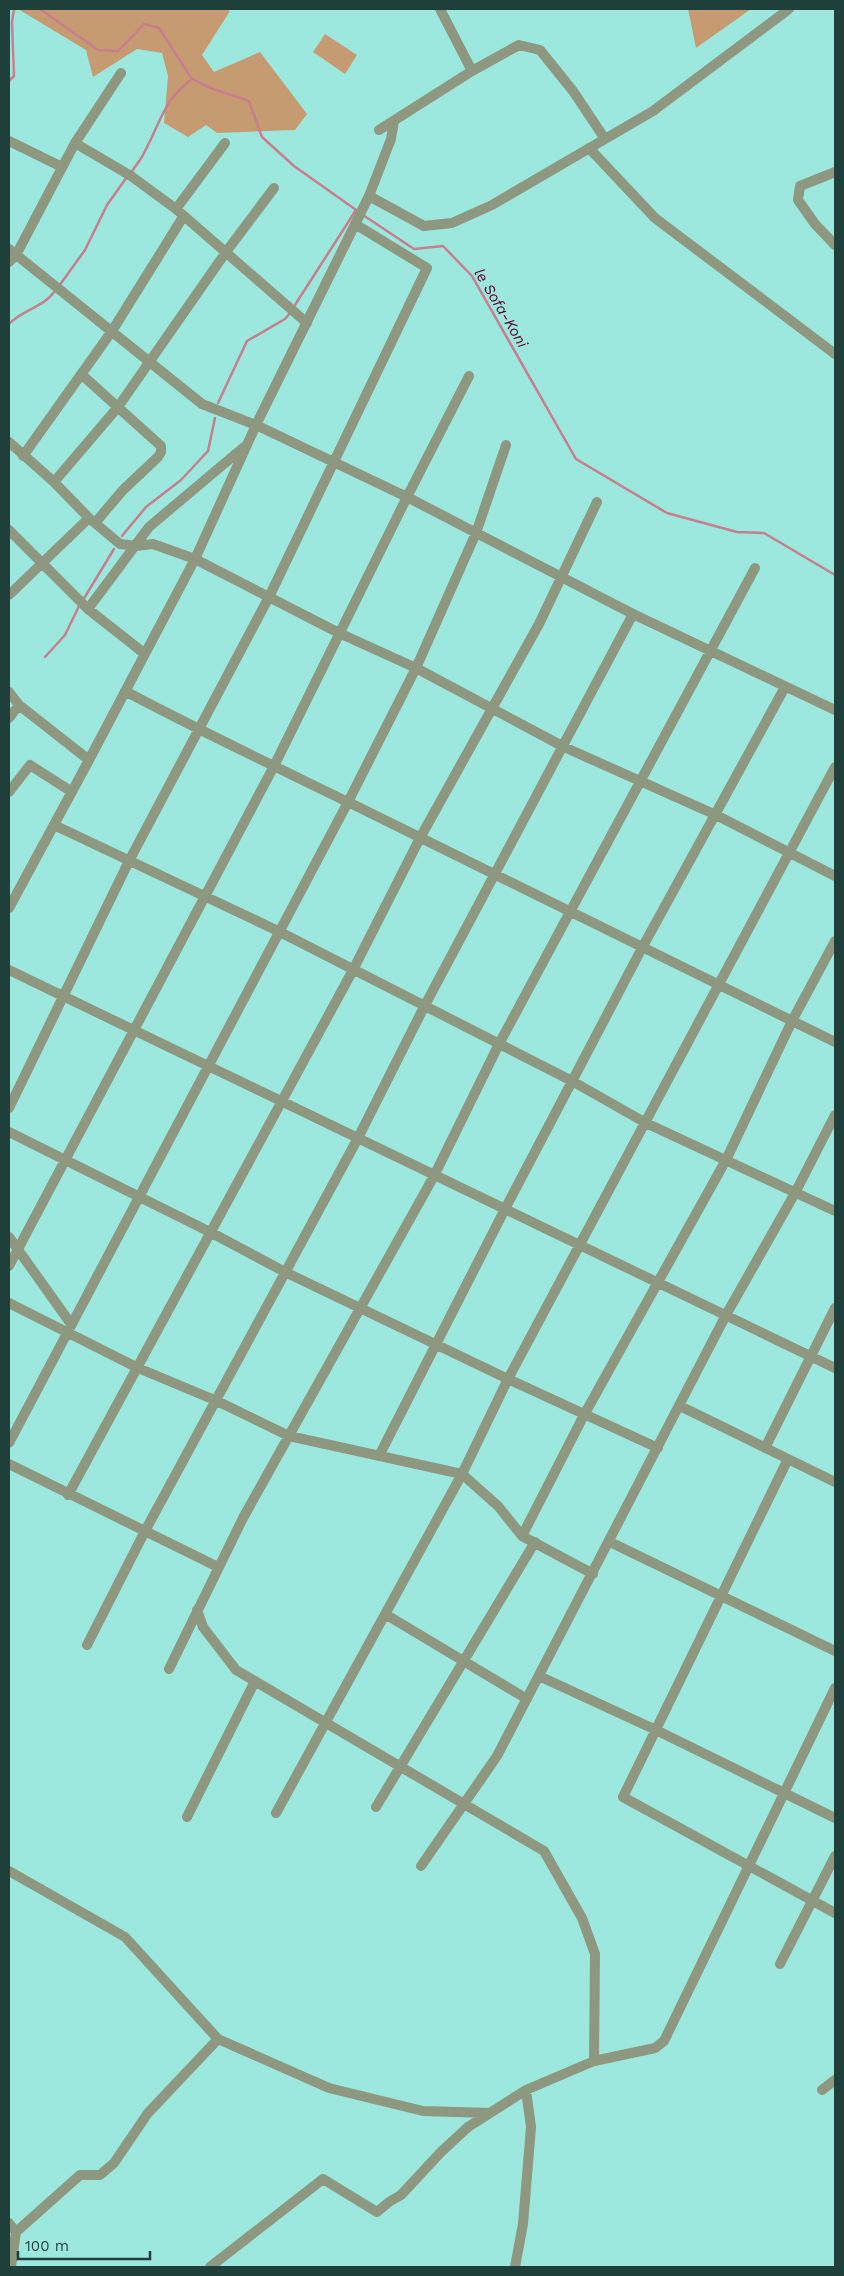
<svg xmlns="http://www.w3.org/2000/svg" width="844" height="2276" font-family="'Work Sans',sans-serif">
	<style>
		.green { fill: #c79b71 }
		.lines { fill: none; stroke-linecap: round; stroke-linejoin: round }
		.stream { stroke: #c77e8e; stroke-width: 2.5 }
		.minor { stroke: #8e9780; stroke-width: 10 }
		.labels { text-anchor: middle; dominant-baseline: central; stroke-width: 4; stroke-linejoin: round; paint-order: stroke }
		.water-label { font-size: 15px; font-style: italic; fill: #5b0025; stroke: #9ce8de }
	</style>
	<rect width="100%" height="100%" fill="#9ce8de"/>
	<path class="green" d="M18,9H226L230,11L202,55L214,72L260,52L307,114L295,130L217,133L206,125L188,137L164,123L168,76L162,53L137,49L93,77L86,50Z
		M688,9H751L696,48Z
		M325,34L357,55L345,74L313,52Z"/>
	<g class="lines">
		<path class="stream" d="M40,9L98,50L118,51L144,24L159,28L192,79L213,89L249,101L262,137L294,166L359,212
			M9,81L14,76L12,22L14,9
			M131,173C135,166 141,160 144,153C160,124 163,100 192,79
			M363,215L414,249L443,246L472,276L576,459L667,513L737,532L764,533L835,575
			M59,286L85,250L107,205L127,177
			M293,308L356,210
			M9,324C23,309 43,308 55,291
			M218,403L247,341L285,319L290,313
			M122,536L146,507L181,480L208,451L215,418
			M83,600L114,549
			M45,657L65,635L80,604"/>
		<path class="minor" d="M440,9L472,71
			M379,130L472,71L519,45L540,50L573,91L605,139
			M9,141L62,167
			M75,143L131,176L176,209L307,323
			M589,148L655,218L835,354
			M835,172L800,186L798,200L815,224L835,245
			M369,196L424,226L452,223L492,205L653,111L789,9
			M176,209L225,143
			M9,249L202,404L256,425L407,497L633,614L835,710
			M9,262L16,255L75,143L121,73
			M81,374L161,446V452L158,457L123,490L95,523
			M9,442L54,482L89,518L120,544L136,546L153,544L195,559L339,633L416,668L564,747L716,815L835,876
			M23,456L112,331L183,217
			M54,482L118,407L226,252L274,188
			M9,530L88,609L145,654
			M9,595L89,518
			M88,609L149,527L244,447
			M125,691C198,730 272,765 346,801C509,882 673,961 835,1042
			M9,692L19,705L89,760
			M9,718L19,705
			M9,792L30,765L72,792
			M54,825L278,931L572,1081L646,1123L835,1211
			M9,908L89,760L195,559L256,425L369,196L391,139L394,121
			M9,970L835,1368
			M9,1108L129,861L269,597L427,268L355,224
			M9,1132L210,1232L285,1272L508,1379L658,1448
			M9,1237L71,1324
			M9,1266L274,766L407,497L469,376
			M9,1303L138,1368L217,1401L289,1436L462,1474L498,1506L522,1536L593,1574
			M680,1406L835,1482
			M9,1443L348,802L416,668L476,533L506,445
			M765,1448L835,1308
			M379,1456L505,1209L642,948L785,687
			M788,1459L623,1797L835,1913
			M9,1464L218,1567
			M68,1495L353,970L420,838L539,624L597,502
			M522,1536L584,1415L726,1160L792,1021L835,941
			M610,1542L835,1651
			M197,1610L203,1627L236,1670L544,1851L582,1918L595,1954L594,2061
			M385,1614L527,1699
			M87,1645L145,1531L358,1138L424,1007L633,614
			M169,1669L243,1518L434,1176L499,1044L755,568
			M539,1676L656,1730L835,1818
			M376,1807L535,1542
			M276,1813L462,1474L508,1379L835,767
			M187,1817L255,1681
			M421,1866L497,1756L726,1315L795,1193L835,1115
			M9,1871L125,1937L218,2039L329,2088L423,2111L490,2113
			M780,1964L835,1856
			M822,2090L835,2080
			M9,2223L16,2232L11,2267
			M16,2232L80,2175H100L114,2163L148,2113L218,2039
			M210,2267L323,2179L377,2212L389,2202L401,2195L441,2152L468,2127L526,2090L594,2061L655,2048L664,2041L835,1688
			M515,2267L523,2224L531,2127L526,2090"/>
	</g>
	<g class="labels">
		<g class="water-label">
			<text transform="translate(501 308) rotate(59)">le Sofa-Koni</text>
		</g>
	</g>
	<rect width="844" height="2276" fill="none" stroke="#1f3f3b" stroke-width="20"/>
	<path d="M18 2251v8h132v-8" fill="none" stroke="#1f3f3b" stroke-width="2.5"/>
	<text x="25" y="2251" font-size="15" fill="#1f3f3b" stroke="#9ce8de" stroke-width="4" paint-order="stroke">100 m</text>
</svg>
